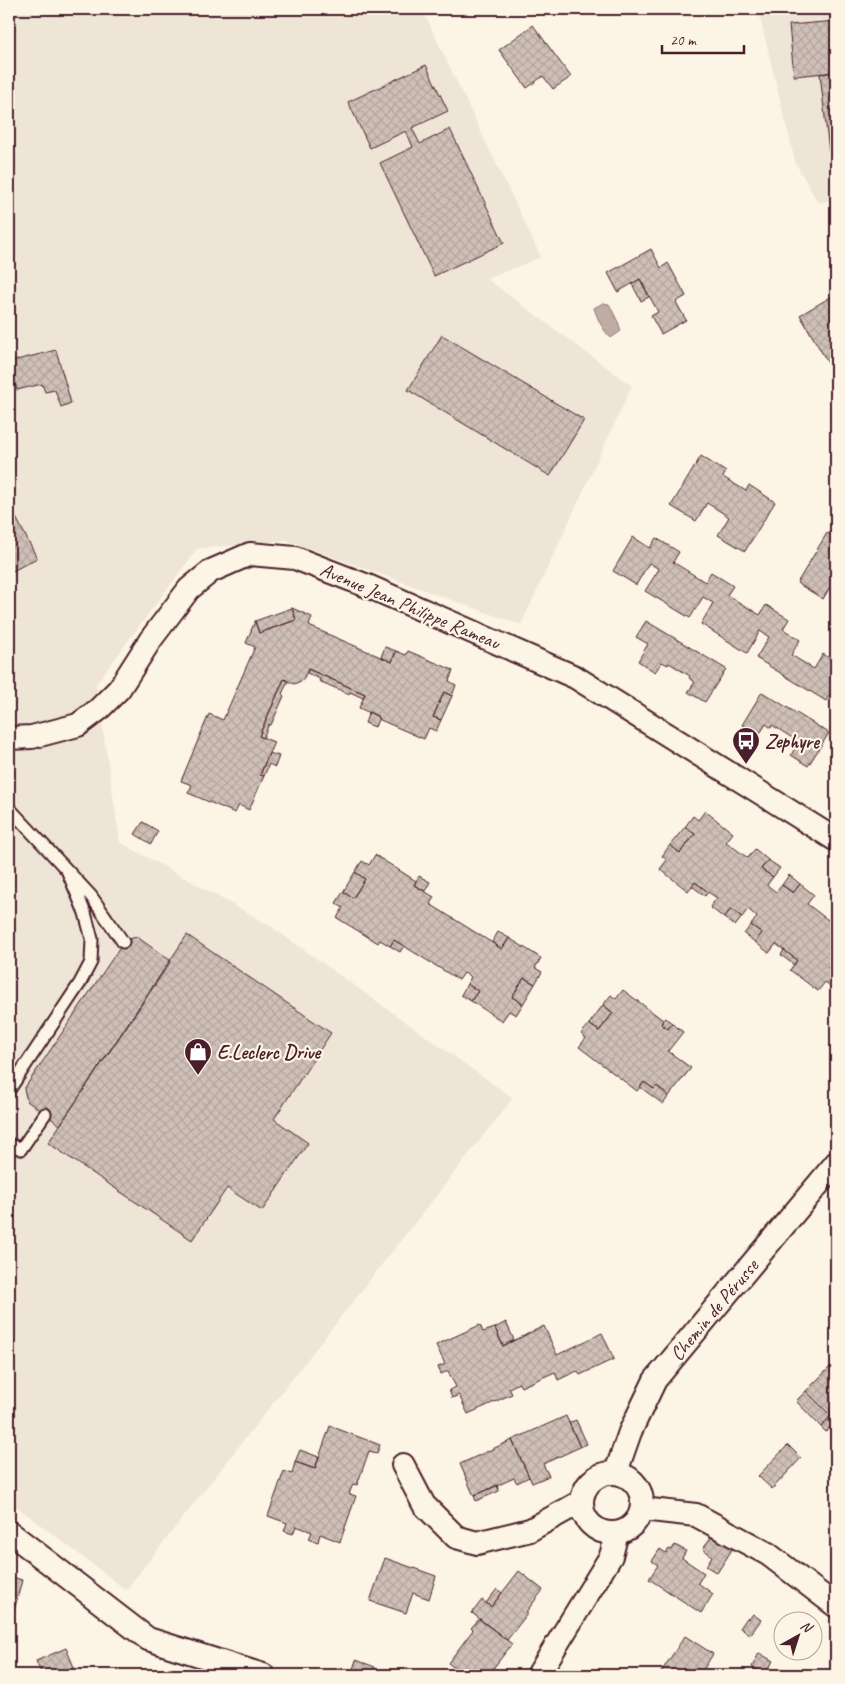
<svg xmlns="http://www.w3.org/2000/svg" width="845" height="1684" font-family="Caveat,sans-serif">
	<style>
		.built { fill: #eee5d7 }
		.water { fill: #c0aca5; stroke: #917474 }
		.building { fill: url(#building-cross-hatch); stroke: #4a1f2b }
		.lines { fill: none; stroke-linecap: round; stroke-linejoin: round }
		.service-casing { stroke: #4a1f2b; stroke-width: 15 }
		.minor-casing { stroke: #4a1f2b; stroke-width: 26 }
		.service { stroke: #fcf5e5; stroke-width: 11 }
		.minor { stroke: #fcf5e5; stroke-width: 22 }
		.labels { text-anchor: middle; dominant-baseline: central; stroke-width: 4.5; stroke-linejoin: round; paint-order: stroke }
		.street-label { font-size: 20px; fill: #4a1f2b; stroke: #fcf5e5 }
		.poi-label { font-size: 20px; font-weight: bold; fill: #4a1f2b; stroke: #fcf5e5; text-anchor: start }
	</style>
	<defs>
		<pattern id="building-cross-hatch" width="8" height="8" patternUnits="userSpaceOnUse" patternTransform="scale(1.25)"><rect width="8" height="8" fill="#cfc0b7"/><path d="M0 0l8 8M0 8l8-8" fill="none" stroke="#b3a59e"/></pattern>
	</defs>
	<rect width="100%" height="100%" fill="#fcf5e5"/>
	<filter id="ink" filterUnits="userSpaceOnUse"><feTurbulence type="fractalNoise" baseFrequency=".02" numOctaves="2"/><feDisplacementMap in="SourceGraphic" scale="10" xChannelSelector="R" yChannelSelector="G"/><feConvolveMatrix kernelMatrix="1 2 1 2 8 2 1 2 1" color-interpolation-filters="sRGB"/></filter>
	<g filter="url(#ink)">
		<path class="built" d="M9,9H422L541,257L487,279L632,386L521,625L286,540L197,549L96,684L120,842L269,925L513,1098L126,1590L9,1501Z
			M758,9H836V199L818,203L795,162Z"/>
		<path class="water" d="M603,303L609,304L618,322L621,331L611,338C602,329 598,320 594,308Z"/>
		<path class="building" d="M836,21V72L794,76L789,25Z
			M533,25L571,77L553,89L543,76L527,88L499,50Z
			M426,65L448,111L412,128L420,144L450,129L504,243L434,276L380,163L413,147L406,131L370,148L348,102Z
			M836,72V151L829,152L820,74Z
			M651,249L661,268L668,263L686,296L676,302L686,320L661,334L651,316L658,312L640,279L618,292L608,273Z
			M640,279L649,297L641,301L632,284Z
			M836,294L835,337L836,377L800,315Z
			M442,335L584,420L550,476L408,390Z
			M56,350L71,403L61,407L55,390L45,392L42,384L17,390L9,362Z
			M701,456L726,472L723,477L746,491L749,485L775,502L745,551L718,535L729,517L707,503L696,521L671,506Z
			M9,504L37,558L9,573Z
			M827,533L836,539V584L833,582L823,599L797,583Z
			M633,537L650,548L656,538L679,552L673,562L705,582L711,572L733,586L727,595L760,615L766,605L789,619L783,629L800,640L791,655L814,669L823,654L836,662V684L826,701L756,658L769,637L760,631L747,653L701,624L713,603L703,597L690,618L645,591L659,569L649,563L636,585L613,571Z
			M292,608L296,620L259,633L255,621Z
			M292,608L312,617L309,626L392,662L396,651L406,655L408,651L453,670L449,681L456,685L452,696L444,692L433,717L441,720L436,731L429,728L424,739L378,719L379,717L359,708L365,694L308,669L303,680L294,684L284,679L259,736L274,742L260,775L264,776L249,810L239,805L235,813L188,793L192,785L181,781L209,714L223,720L255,647L246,643L255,621L259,633L296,620Z
			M646,621L726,669L705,702L688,692L695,682L689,678L690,676L669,663L668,665L662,662L655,672L638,661L648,644L636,637Z
			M385,647L396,651L392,662L381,657Z
			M308,669L365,694L363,698L350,692L349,694L319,681L320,679L307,673Z
			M284,679L288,681L282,694L284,696L271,725L269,724L263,738L259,736Z
			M444,692L452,696L441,720L433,717Z
			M762,692L829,733L808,766L791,755L797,745L792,741L794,739L772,725L771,728L766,724L759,735L742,725Z
			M369,712L379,717L375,727L365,723Z
			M269,753L279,756L275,767L269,764L264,776L260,775Z
			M705,811L733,833L726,842L748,858L755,849L768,860L761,869L773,877L767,885L776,892L782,885L793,893L800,884L814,895L807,904L828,920L835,911L836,912V958L828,968L836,974V978L830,986L825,982L818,991L790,970L797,960L776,944L769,953L755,942L762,933L751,925L757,917L748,909L742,917L731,909L724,918L710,907L717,898L708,892L695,882L688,891L660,869L667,860L662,856L670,845L680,853L695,834L685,827L693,816L698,820Z
			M143,822L158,831L151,844L135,834Z
			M685,827L695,834L680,853L670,845Z
			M375,855L416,881L414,885L434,897L430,904L502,949L509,938L541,958L535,968L542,972L535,984L524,978L512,997L523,1004L516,1015L509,1011L502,1021L471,1001L478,991L467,984L471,977L464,973L459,980L394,940L390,946L380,940L378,943L337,918L343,908L336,903L343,892L353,898L365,879L355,872L362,861L369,865Z
			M768,860L780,868L773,877L761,869Z
			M355,872L365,879L353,898L343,892Z
			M789,875L800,884L793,893L782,885Z
			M419,876L430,882L425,891L414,885Z
			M695,882L708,892L705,896L692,886Z
			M731,909L742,917L735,926L724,918Z
			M751,925L762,933L755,942L744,934Z
			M498,932L509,938L502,949L492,942Z
			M187,935L331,1033L274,1119L308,1143L262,1211L227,1188L192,1240L48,1143Z
			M137,937L171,961L60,1125L27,1101L24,1089L125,940Z
			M394,940L404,946L400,952L390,946Z
			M784,950L797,960L794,965L781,955Z
			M836,958V974L828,968Z
			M524,978L535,984L523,1004L512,997Z
			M467,984L478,991L471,1001L461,995Z
			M623,990L663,1020L661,1024L668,1029L672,1023L683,1032L668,1051L691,1068L669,1096L657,1086L654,1089L644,1082L637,1091L579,1047L586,1038L581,1034L589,1024L599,1031L613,1013L603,1005L611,995L616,999Z
			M603,1005L613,1013L599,1031L589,1024Z
			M665,1018L672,1023L668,1029L661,1024Z
			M644,1082L654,1089L657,1086L669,1096L663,1104L640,1087Z
			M506,1322L514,1340L503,1346L495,1328Z
			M480,1325L483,1332L495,1328L503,1346L544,1326L557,1355L602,1333L614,1359L580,1375L577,1371L558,1380L555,1372L521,1387L519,1383L509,1388L512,1394L468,1414L459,1395L452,1398L449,1390L456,1387L448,1371L441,1374L438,1367L445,1364L436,1345Z
			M836,1361V1421L826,1432L821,1427L831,1416L806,1391Z
			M806,1391L831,1416L821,1427L796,1401Z
			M566,1416L580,1447L543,1464L549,1476L532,1483L512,1440Z
			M576,1420L587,1444L580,1447L569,1423Z
			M330,1426L380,1445L377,1453L369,1451L357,1485L353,1484L349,1494L356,1496L340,1542L320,1534L318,1542L309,1539L312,1532L296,1526L293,1534L284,1531L287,1523L268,1516L284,1471L292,1474L295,1462L315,1469Z
			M512,1440L529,1477L517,1483L514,1478L474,1496L460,1464Z
			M788,1445L801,1458L772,1489L758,1476Z
			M300,1450L319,1457L315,1469L295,1462Z
			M497,1485L499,1491L476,1501L474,1496Z
			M713,1534L733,1548L717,1573L706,1566L712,1556L703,1549Z
			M675,1545L686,1551L682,1558L704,1573L698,1583L713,1594L701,1613L649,1579L658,1565L652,1561L660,1549L666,1553L669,1549L671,1550Z
			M385,1558L436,1576L429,1599L413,1593L406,1613L370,1601Z
			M519,1571L543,1590L526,1612L528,1613L507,1640L472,1613L482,1600L491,1607Z
			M9,1576L22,1580L9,1631Z
			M497,1589L502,1593L491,1607L486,1603Z
			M753,1614L761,1620L750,1635L740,1628L747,1618L749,1619Z
			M479,1619L512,1644L488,1675H464L448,1663L473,1630L471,1628Z
			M685,1636L713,1654L700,1675H659Z
			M66,1648L76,1672L80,1670L82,1675H42L36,1661Z
			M759,1653L773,1661L765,1675L752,1667Z
			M356,1660L375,1667L374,1675H351Z"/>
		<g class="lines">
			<defs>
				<path id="service" d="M9,808L67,870
					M9,1090L80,983L91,962L92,939L85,913L67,870L91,896L123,942
					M9,1144L21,1149L45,1114"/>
				<path id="minor" d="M9,738L32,737L78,725L98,710L119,689L151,639L189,589L211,571L250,554L295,558L370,587L575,677L836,840
					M403,1465L424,1505L456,1537L477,1543L530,1530L582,1501
					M616,1472L630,1432L655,1380L836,1163
					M582 1503a30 30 0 1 1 60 0a30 30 0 1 1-60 0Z
					M642,1509L696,1515L768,1554L836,1606
					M9,1532L148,1639L263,1675
					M538,1675L611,1556L617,1533"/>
			</defs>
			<use href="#service" class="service-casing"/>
			<use href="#minor" class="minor-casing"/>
			<use href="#service" class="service"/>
			<use href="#minor" class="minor"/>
		</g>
	</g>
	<defs>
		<symbol id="bus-pin" viewBox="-11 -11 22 30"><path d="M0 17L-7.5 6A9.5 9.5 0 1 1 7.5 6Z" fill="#4a1f2b" stroke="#fcf5e5"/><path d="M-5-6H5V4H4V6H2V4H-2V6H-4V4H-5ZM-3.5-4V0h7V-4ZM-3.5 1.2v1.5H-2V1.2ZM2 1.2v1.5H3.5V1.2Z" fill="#fff"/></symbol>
		<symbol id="shop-pin" viewBox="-11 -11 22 30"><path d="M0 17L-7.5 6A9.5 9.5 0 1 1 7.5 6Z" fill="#4a1f2b" stroke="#fcf5e5"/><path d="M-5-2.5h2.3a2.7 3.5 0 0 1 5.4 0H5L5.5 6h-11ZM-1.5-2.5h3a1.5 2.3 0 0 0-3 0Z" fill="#fff"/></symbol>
	</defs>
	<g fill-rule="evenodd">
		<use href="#bus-pin" x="730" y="725" width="32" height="43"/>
		<use href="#shop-pin" x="182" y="1036" width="32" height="43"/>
	</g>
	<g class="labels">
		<g class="street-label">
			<text transform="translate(410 606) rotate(23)">Avenue Jean Philippe Rameau</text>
			<text transform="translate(714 1310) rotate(-50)">Chemin de Pérusse</text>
		</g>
		<g class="poi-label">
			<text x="765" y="741">Zephyre</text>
			<text x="217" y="1052">E.Leclerc Drive</text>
		</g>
	</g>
	<rect width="845" height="1684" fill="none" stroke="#fcf5e5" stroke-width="30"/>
	<rect x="15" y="15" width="815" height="1654" fill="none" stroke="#4a1f2b" stroke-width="2" filter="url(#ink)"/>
	<g transform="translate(798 1636) rotate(39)"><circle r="24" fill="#fcf5e5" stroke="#b59f9b"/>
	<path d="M0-4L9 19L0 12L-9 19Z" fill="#4a1f2b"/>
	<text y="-8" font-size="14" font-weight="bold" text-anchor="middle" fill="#4a1f2b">N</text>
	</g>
	<path d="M662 45v8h82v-8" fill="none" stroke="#4a1f2b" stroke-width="2.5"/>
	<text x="670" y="45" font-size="15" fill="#4a1f2b" stroke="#fcf5e5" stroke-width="4" paint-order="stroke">20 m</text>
</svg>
